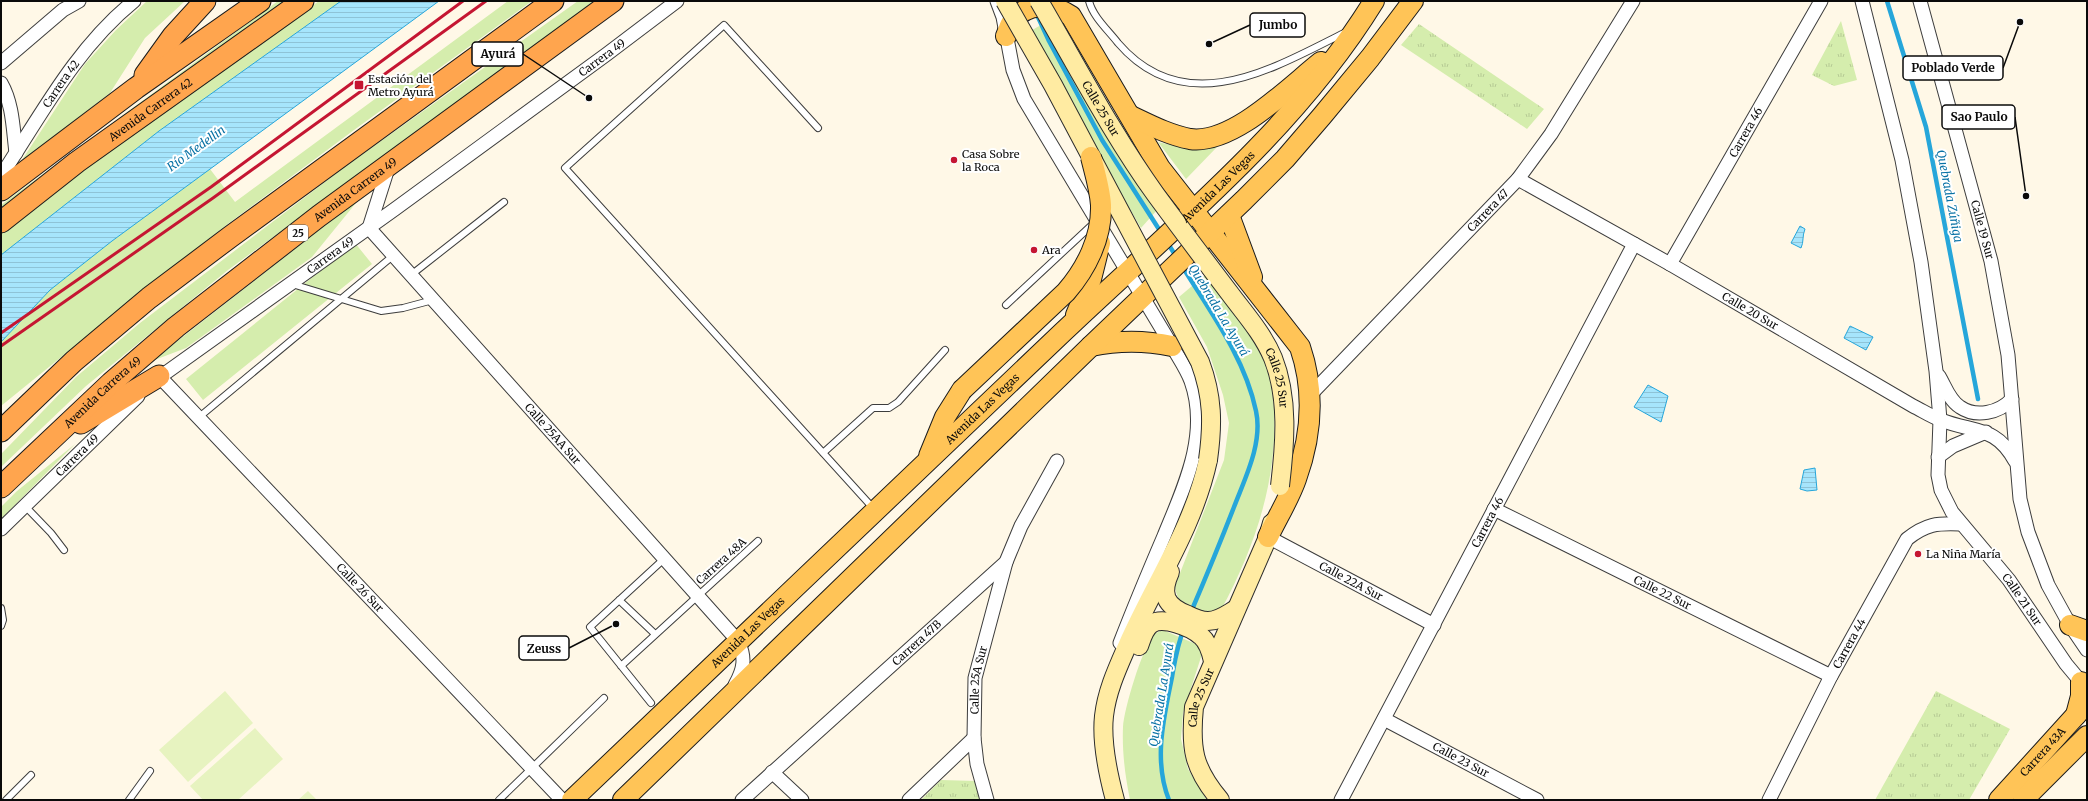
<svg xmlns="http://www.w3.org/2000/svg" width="2088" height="801" font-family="Merriweather,serif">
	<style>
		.grass { fill: #d5edad }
		.park { fill: url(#park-tufts) }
		.pitch { fill: #e7f3c0 }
		.water { fill: url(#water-rules); stroke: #26a6da }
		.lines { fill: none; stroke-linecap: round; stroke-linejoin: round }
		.stream { stroke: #26a6da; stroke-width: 4.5 }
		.service-casing { stroke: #3d3d3d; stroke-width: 8 }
		.minor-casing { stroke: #3d3d3d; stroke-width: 15 }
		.secondary-casing { stroke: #2c2c2c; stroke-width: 20 }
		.primary-casing { stroke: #1b1b1b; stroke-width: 22 }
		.trunk-casing { stroke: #1b1b1b; stroke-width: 23 }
		.service { stroke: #fff; stroke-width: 6 }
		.minor { stroke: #fff; stroke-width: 13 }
		.secondary { stroke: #ffeba2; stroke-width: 18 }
		.primary { stroke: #ffc457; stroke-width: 20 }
		.trunk { stroke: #ffa54e; stroke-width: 21 }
		.rail { stroke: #c51632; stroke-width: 3 }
		.secondary-bridge-casing { stroke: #2c2c2c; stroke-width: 20; stroke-linecap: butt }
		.primary-bridge-casing { stroke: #1b1b1b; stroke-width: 22; stroke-linecap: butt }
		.secondary-bridge { stroke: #ffeba2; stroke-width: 18 }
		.primary-bridge { stroke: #ffc457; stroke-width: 20 }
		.poi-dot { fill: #c51632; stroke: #fff; stroke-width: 1.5 }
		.labels { text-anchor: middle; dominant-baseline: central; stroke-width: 4; stroke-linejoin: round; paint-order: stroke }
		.shield { fill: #fff; stroke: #545454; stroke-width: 1 }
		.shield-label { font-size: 10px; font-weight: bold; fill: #0a0a0a }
		.street-label { font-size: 11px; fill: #0a0a0a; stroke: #fff }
		.poi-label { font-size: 11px; fill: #0a0a0a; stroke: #fff; text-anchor: start }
		.water-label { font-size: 12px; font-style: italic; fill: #0972a5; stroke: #fff }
		.leader { fill: none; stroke: #0a0a0a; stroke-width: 1.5 }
		.callout-dot { fill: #0a0a0a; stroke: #fff; stroke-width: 1.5 }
		.callout { fill: #fff; stroke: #0a0a0a; stroke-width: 1.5 }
		.callout-label { font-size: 12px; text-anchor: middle; font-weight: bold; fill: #0a0a0a }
	</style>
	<defs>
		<pattern id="park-tufts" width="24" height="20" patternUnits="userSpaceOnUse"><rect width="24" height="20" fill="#d5edad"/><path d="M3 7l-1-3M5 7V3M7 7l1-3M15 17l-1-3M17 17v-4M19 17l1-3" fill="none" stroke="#b6ca94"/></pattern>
		<pattern id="water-rules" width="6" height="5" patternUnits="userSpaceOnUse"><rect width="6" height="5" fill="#a6e5fc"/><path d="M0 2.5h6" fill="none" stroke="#8ec3d7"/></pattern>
	</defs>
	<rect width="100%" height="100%" fill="#fff8e7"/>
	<path class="grass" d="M147,1H185L145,38L110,93L20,163L85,64L116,30Z
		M278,1H291L1,214V205Z
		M319,1H341L159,131L1,255V234L67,180L189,95Z
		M508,1H532L354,130L229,223L145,289L1,406V342L50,290L112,241L210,169L235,202Z
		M578,1H595L228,270L86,386L1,467V454L6,449L76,377L140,323L346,166Z
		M1048,21L1158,209L1141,228L1027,33Z
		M1158,142L1180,147H1217L1186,179Z
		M360,198L312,257L186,348L152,361Z
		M355,243L372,264L203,400L186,379Z
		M1205,275C1223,299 1245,322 1259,348C1269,366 1272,387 1274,407C1278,480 1255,547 1221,610C1216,611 1207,615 1202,614C1187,610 1176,601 1175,586L1224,460L1229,423L1223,395L1207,347L1179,297Z
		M75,444L1,519V507L17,491Z
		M1163,630L1198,645L1202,654L1183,713L1181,739L1188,769L1207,800H1130C1125,775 1122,752 1123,727C1124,709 1142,649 1153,636C1155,633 1160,631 1163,630Z"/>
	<path class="park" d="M1841,21L1857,80L1834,86L1812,75Z
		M1419,24L1544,109L1527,129L1401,45Z
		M1936,691L2010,729L1969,800H1875Z
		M941,780L977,781L983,800H921Z"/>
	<path class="pitch" d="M225,691L253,723L188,782L159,750Z
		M255,728L283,759L238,800H203L190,786Z
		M308,791L317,800H298Z"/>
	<path class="water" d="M341,1H439L112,241L50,290L1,342V255L159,131Z
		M1800,226L1805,229C1802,236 1804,242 1801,248L1791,243Z
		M1850,326L1873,337L1866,350L1844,338Z
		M1648,385L1668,396L1661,422L1634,407Z
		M1815,468L1817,490L1807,491L1800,489L1804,470Z"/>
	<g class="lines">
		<path class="stream" d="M1887,1L1926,127L1978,399
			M1038,17L1049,41L1102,140L1162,234
			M1167,242L1177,258
			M1182,266C1210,311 1245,358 1256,411C1263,443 1245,478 1234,507C1220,543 1206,577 1191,612
			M1169,800C1153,760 1164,717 1172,677C1175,660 1177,645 1184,629"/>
		<defs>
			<path id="service" d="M1089,1C1093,17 1108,30 1118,43C1185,121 1272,69 1344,33
				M818,128L724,25L565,168L873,508
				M411,275L504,202
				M292,284L381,311L403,308L433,300
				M1006,305L1094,223
				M198,418L394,255
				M823,453L873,408H889L898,402L945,350
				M24,505L51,533L64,550
				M619,600L655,634
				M1,608L3,620L1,626
				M621,666L758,541
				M651,703L590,627L665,558
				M6,800L31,775
				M129,800L150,771
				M499,800L604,698"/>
			<g id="minor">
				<path d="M997,1L1003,17L1013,70L1024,99L1172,346C1178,357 1186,368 1191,381C1210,434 1184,487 1164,536C1149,571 1134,607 1120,643"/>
				<path id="s1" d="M1862,1L1902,160L1921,262L1936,371L1940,420L1938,475L1941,490L1952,512L2009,580L2066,664L2086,688"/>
				<path id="s2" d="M1920,1L1991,261L2008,355L2020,499L2028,532L2048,585L2070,625L2087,650"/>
				<path d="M1,63L63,10L79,1"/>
				<path d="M1,83C13,104 13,129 16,153"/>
				<path id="s3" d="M389,165L369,228L738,641C746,658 744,669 735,685"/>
				<path id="s4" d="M1,176C41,115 76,48 134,1"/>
				<path id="s5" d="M1518,179L1670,264L1913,406C1923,411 1932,417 1941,420C1975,433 1996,426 2015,461"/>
				<path id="s6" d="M1670,264L1821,1"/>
				<path id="s7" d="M159,376L562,800"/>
				<path d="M1939,376C1945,386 1949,400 1960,407C1976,418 1999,413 2012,399"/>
				<path id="s8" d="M153,382L395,209L607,54L677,1"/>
				<path id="s9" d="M1311,394L1518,179L1551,134L1633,1"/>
				<path d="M1938,457L1953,446L1986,432"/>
				<path id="s10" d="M1494,509L1831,676"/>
				<path id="s11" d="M1,529L138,396"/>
				<path id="s12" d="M1268,537L1434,625"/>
				<path id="s13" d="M1384,719L1537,800"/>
				<path d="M772,772L802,800"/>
				<path id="s14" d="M742,800L1006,562L1021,526L1057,461"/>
				<path d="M909,800L974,738"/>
				<path id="s15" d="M987,800L977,764L974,738L975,678L1006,562"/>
				<path id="s16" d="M1341,800L1634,244"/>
				<path id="s17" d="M1769,800L1831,676L1907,539C1926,524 1937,523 1960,524"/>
			</g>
			<g id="secondary">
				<path d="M1170,572C1160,594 1165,606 1188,615C1194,618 1201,621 1208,621C1219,621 1227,614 1236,609"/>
				<path d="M1139,646C1142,638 1144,629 1151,624C1163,616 1191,627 1201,636C1208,642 1211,652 1213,661"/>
				<path d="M1115,800C1108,774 1101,743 1104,716C1107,690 1118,667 1128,644C1155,583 1194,526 1208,460"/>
				<path id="s18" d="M1220,800C1193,768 1190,748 1194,707L1268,537L1272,523"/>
			</g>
			<g id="primary">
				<path d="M1006,36C1008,32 1009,26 1012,22C1027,1 1053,4 1071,16L1160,168L1300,347C1315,391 1312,435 1296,479C1289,499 1277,518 1268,537"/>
				<path d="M1131,116C1150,125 1169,135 1190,139C1233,145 1289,87 1321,62"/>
				<path d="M1229,215L1252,277"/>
				<path d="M1076,315L1091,279L1100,243"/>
				<path d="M1091,346C1119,340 1144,340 1172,346"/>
				<path d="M929,456L945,417L962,390"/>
				<path d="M2070,625L2087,631"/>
				<path d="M2076,715L2081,696V682"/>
				<path id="s19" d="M572,800C735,644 899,488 1063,332C1172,228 1294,131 1374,1"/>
				<path d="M623,800L1091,346L1244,200L1285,159L1322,116L1370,58L1413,1"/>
				<path id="s20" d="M1999,800L2087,703"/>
				<path d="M2023,800L2087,736"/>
			</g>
			<g id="trunk">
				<path d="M145,75L173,36L205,1"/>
				<path d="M1,190L136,88L260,1"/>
				<path id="s21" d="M1,222L77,162L303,1"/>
				<path d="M81,423L159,376"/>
				<path d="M1,431L74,361L149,298L230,237L553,1"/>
				<path id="s22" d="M1,487L111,383L176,327L319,216L613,1"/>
			</g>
		</defs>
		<use href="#service" class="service-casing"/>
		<use href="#minor" class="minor-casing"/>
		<use href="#secondary" class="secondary-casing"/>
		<use href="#primary" class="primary-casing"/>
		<use href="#trunk" class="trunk-casing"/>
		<use href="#service" class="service"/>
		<use href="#minor" class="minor"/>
		<use href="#secondary" class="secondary"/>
		<use href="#primary" class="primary"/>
		<use href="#trunk" class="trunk"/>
		<path class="rail" d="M1,333L211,187L463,1
			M1,346L213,198L486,1"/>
		<defs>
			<g id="secondary-bridge">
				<path d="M1005,1L1053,85L1200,362C1213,397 1213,424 1208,460"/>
				<path id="s23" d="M1039,1C1077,66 1112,134 1156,195C1181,229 1206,262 1231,295C1246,315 1263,334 1273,358C1289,398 1285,444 1280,486"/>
			</g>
			<path id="primary-bridge" d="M962,390L1066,292C1086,269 1102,238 1101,205C1100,189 1095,173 1091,157"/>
		</defs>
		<use href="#secondary-bridge" class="secondary-bridge-casing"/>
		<use href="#primary-bridge" class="primary-bridge-casing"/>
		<use href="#secondary-bridge" class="secondary-bridge"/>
		<use href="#primary-bridge" class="primary-bridge"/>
	</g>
	<g class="poi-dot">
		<rect x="354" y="80" width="10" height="10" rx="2"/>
		<circle cx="954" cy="160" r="4"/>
		<circle cx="1034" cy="250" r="4"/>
		<circle cx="1918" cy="554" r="4"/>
	</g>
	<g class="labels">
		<rect class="shield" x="288" y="225" width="20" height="16" rx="3"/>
		<g class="shield-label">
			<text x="298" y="233">25</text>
		</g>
		<g class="street-label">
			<text stroke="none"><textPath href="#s8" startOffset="554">Carrera 49</textPath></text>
			<text stroke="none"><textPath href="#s4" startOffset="110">Carrera 42</textPath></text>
			<text stroke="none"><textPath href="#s23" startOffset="124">Calle 25 Sur</textPath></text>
			<text stroke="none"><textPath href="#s21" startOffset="187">Avenida Carrera 42</textPath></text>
			<text stroke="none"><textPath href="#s6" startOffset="152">Carrera 46</textPath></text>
			<text stroke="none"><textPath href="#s19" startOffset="891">Avenida Las Vegas</textPath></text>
			<text stroke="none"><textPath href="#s22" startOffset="463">Avenida Carrera 49</textPath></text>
			<text stroke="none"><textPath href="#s9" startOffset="255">Carrera 47</textPath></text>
			<text stroke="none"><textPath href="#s2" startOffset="237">Calle 19 Sur</textPath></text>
			<text stroke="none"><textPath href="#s8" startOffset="218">Carrera 49</textPath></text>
			<text stroke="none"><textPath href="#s5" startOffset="267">Calle 20 Sur</textPath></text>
			<text stroke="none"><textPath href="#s23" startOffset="448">Calle 25 Sur</textPath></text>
			<text stroke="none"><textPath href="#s22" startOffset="139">Avenida Carrera 49</textPath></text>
			<text stroke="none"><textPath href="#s19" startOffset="567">Avenida Las Vegas</textPath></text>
			<text stroke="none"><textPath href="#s3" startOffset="342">Calle 25AA Sur</textPath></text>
			<text stroke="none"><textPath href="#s11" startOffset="106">Carrera 49</textPath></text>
			<text stroke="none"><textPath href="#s16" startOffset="314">Carrera 46</textPath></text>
			<text transform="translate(721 561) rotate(-42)">Carrera 48A</text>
			<text stroke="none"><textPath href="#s12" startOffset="94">Calle 22A Sur</textPath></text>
			<text stroke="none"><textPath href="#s7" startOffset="292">Calle 26 Sur</textPath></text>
			<text stroke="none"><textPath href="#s10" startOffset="188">Calle 22 Sur</textPath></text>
			<text stroke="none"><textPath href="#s1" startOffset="634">Calle 21 Sur</textPath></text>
			<text stroke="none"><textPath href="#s19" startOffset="243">Avenida Las Vegas</textPath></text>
			<text stroke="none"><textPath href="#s14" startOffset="235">Carrera 47B</textPath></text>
			<text stroke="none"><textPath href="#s17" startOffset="176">Carrera 44</textPath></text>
			<text stroke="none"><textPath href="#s15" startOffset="122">Calle 25A Sur</textPath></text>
			<text stroke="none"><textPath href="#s18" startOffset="111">Calle 25 Sur</textPath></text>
			<text stroke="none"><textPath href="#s20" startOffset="65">Carrera 43A</textPath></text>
			<text stroke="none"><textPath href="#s13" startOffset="87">Calle 23 Sur</textPath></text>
		</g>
		<g class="poi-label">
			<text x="368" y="79">Estación del<tspan x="368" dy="13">Metro Ayurá</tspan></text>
			<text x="962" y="154">Casa Sobre<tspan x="962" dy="13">la Roca</tspan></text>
			<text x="1042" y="250">Ara</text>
			<text x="1926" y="554">La Niña María</text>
		</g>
		<g class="water-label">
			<text transform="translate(196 148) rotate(-36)">Río Medellín</text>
			<text transform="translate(1950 196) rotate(79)">Quebrada Zúñiga</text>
			<text transform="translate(1219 310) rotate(59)">Quebrada La Ayurá</text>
			<text transform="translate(1161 695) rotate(-81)">Quebrada La Ayurá</text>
		</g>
	</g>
	<path class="leader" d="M1209 44L1250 25M589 98L523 54M2020 22L2003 68M2026 196L2015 117M616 624L569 648"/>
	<g class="callout-dot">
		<circle cx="1209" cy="44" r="4"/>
		<circle cx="589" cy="98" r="4"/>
		<circle cx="2020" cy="22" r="4"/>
		<circle cx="2026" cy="196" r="4"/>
		<circle cx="616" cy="624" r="4"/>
	</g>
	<g class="callout">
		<rect x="1250" y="13" width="55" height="24" rx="4"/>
		<rect x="472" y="42" width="51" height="24" rx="4"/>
		<rect x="1903" y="56" width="100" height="24" rx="4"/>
		<rect x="1942" y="105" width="73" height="24" rx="4"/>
		<rect x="519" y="636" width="50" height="24" rx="4"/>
	</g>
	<g class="callout-label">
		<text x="1278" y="29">Jumbo</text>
		<text x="498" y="58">Ayurá</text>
		<text x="1953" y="72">Poblado Verde</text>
		<text x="1979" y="121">Sao Paulo</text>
		<text x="544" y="653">Zeuss</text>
	</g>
	<rect width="2088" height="801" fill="none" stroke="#0a0a0a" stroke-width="4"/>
</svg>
